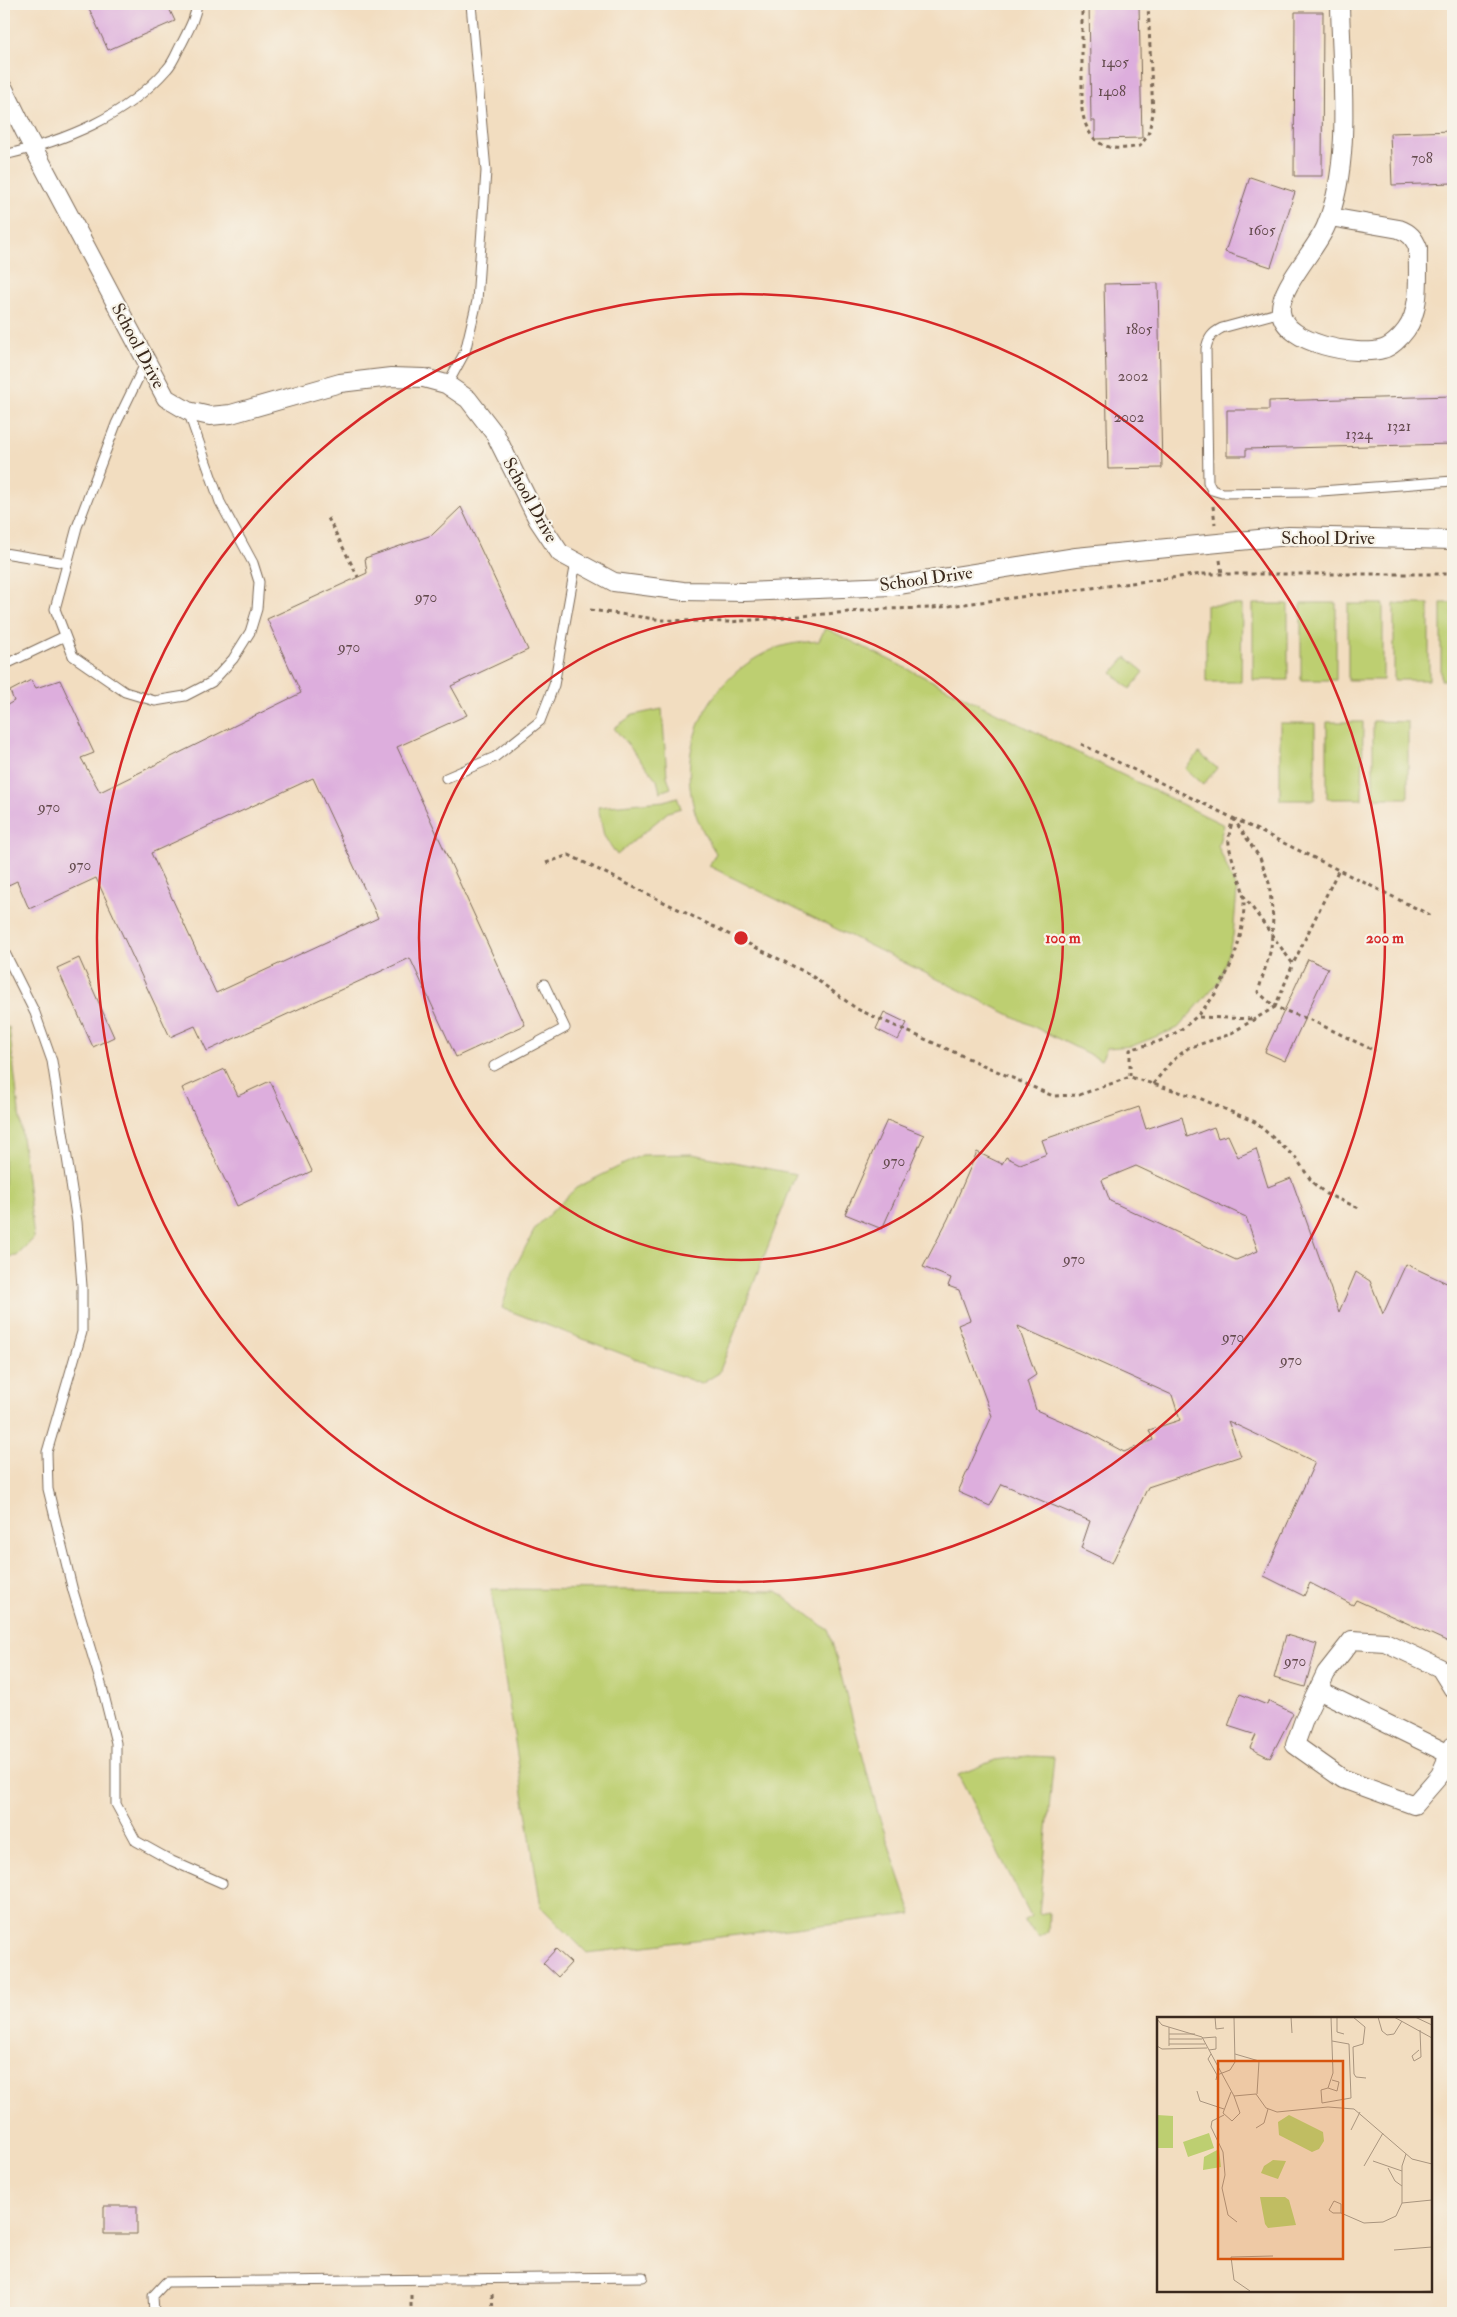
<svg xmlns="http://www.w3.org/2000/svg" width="1457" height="2317" font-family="'IM FELL Double Pica',serif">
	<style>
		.green { fill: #bdcf71; stroke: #7c7c48 }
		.building { fill: #ddaedd; fill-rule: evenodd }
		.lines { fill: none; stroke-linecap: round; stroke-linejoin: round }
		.lane-casing { stroke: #7b6957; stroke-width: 11 }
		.street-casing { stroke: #7b6957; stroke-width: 20 }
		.path { stroke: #7b6957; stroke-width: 3; stroke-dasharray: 4 4; stroke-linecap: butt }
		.lane { stroke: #fff; stroke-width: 9 }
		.street { stroke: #fff; stroke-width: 18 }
		.ring { fill: none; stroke: #d62828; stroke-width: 2.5 }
		.labels { text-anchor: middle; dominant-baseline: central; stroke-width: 4.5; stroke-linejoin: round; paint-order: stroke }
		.number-label { font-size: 15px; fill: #644b4e }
		.street-label { font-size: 18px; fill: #3b2a1e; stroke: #f7f3e8 }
		.inset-road { fill: none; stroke: #a9957f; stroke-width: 1 }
		.view { fill: #d7540e; fill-opacity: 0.15; stroke: #d7540e; stroke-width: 2.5 }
		.inset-edge { fill: none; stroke: #3b2a1e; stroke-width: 2.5 }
		.centre { fill: #d62828; stroke: #f7f3e8; stroke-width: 2.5 }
		.ring-label { font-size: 15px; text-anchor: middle; font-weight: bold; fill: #d62828; stroke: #f7f3e8; stroke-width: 4.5; stroke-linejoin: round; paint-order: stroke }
	</style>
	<rect width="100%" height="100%" fill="#f7f3e8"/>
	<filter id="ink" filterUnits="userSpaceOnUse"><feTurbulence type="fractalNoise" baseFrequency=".02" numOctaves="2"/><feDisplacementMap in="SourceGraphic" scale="10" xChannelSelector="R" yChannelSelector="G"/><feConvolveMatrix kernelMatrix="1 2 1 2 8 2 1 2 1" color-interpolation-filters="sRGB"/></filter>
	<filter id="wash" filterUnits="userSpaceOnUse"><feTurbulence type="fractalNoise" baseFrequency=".0096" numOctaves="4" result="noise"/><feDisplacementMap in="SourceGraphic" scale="20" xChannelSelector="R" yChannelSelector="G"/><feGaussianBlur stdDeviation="1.12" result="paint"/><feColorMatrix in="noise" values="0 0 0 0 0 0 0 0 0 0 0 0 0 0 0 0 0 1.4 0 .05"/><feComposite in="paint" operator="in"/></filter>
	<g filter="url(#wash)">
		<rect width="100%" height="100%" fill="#f2ddc0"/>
		<path class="green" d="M1301,603H1336V680H1301Z
			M1441,603H1453V680H1441Z
			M1253,604H1288V680H1253Z
			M1348,604H1383V680H1348Z
			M1394,604H1429V680H1394Z
			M1206,605H1242L1241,682H1206Z
			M825,628L1224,825L1218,846L1237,891L1233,936L1220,980L1178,1028L1132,1046L1107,1048L1101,1060L709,866L716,853C707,839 698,824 694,808C676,742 711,675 774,649C788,643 805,642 819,641Z
			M1126,657L1144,672L1130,689L1112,673Z
			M662,709L667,776L671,788L660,792L657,780L614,728L633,715Z
			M1373,721L1408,722V798H1373Z
			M1327,722H1363L1362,799H1327Z
			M1280,723H1315V800H1280Z
			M1199,753L1217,768L1203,785L1185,769Z
			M677,797L681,808L668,812L617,855L604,836L598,807L664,801Z
			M9,1027L34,1238L17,1256L4,1257V1028Z
			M692,1154L796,1174L719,1373L701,1384L502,1308L514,1269L536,1227L576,1188L642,1155Z
			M491,1589L777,1591L829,1631L878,1813L912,1914L587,1953L541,1907Z
			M1027,1756L1054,1757L1039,1914L1049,1912L1048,1932L1040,1937L1023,1921L1031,1916L958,1775L995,1760Z"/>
		<g id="blocks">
			<path class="building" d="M87,4H167L175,21L108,50Z
				M1089,4H1139L1142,138L1095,139V121H1091Z
				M1295,12H1323L1322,176H1294Z
				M1453,131V183L1392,185L1390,133Z
				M1250,177L1295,192L1271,267L1225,252Z
				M1158,283L1162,468L1108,469L1104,284Z
				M1453,396V444L1246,449V456H1227V410H1269V401Z
				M461,507L528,650L451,686L467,715L397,747L525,1025L456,1057L410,958L207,1051L195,1026L170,1037L96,878L29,909L17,881L4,887V707L14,701L10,691L31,680L36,688L60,680L94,753L81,758L100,792L301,693L267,619L367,573L365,558L432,535ZM313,778L378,918L216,993L151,853Z
				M79,958L114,1037L93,1047L57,968Z
				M1308,959L1328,968L1285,1061L1265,1052Z
				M884,1012L907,1023L898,1040L876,1029Z
				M225,1069L238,1096L270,1081L312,1171L237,1206L182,1088Z
				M1139,1107L1146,1129L1182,1117L1187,1137L1214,1127L1218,1138L1228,1135L1238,1157L1256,1149L1268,1187L1291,1178L1339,1312L1356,1272L1370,1281L1383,1314L1406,1264L1453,1286V1644L1356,1600L1353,1605L1310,1583L1304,1596L1264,1576L1315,1462L1228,1421L1241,1456L1148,1487L1112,1563L1081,1548L1090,1521L1002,1484L990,1506L958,1492L992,1416L958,1325L970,1320L959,1290L948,1286L951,1278L923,1267L948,1219L977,1152L1002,1164L1006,1157L1020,1164L1047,1154L1042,1140ZM1136,1166L1246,1217L1258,1251L1236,1260L1110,1201L1102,1180ZM1018,1326L1172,1395L1180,1420L1149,1430L1153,1440L1124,1452L1087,1432L1036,1410L1027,1381L1036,1375Z
				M887,1120L924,1135L882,1229L845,1214Z
				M1286,1635L1317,1644L1305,1687L1274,1678Z
				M1240,1694L1267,1705L1268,1701L1293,1713L1270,1758L1250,1748L1256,1735L1228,1726Z
				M556,1949L571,1963L558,1977L543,1963Z
				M104,2206H137V2234H104Z"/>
		</g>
	</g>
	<g filter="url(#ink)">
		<use href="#blocks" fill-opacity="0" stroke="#7b6957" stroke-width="1"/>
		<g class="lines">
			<defs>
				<path id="lane" d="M4,155C65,141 125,117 167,69C174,62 177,51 182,43C189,29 195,19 197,4
					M1281,312L1222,328C1212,333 1208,338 1206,349L1208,482L1212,490L1222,493L1308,492L1453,481
					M146,362L116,424L77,527L55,609L73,656L125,692L155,701L185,696L212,682L233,659L250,632L257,609L259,582L253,563L220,502L188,411
					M447,385L465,352L477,301L486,171L471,4
					M4,553L66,563
					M4,665L65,636
					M446,778L495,757L540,721L554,685L576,562
					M4,951L35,1013L52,1061L77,1222L82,1286V1332L47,1452L48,1489L73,1591L102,1687L116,1743V1804L136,1841L172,1861L222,1883
					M494,1066L565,1028L544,984
					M154,2313L153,2296L166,2282L643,2277"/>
				<path id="street" d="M4,89L25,132L166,398L188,411L210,416L231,414L340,383L391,377L424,378L446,384L468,399L495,434L538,520L560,553L614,582L683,591L744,592L892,586L1076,557L1289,536L1453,540
					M1330,217L1399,229C1410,233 1414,238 1418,248C1417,273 1422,309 1406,330C1401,337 1391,347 1383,349C1358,357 1284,344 1281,312C1278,288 1317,249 1326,226C1353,161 1341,73 1340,4
					M1453,1689L1440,1668L1385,1642L1352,1640L1326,1673L1305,1717L1295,1745L1343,1779L1414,1805L1440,1775L1453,1746
					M1318,1690L1449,1754"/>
			</defs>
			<use href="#lane" class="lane-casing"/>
			<use href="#street" class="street-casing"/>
			<path class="path" d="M1082,4V110C1088,145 1107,153 1140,146L1148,135L1153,114L1148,4
				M1213,506L1215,524
				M328,518L358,577
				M1220,560L1222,574
				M590,610L663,620L729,622L885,609L933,608L1203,574H1453
				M1081,744L1233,818C1231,826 1228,836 1229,844C1231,862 1244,882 1244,903C1244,954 1213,1016 1166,1038C1155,1044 1141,1046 1130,1050V1077
				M1233,818L1260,858L1269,883L1273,918L1271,949L1258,992L1275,1007L1293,964
				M1233,818L1430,915
				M546,863L569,855L809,974L857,1009L1053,1096L1079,1095L1130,1077L1199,1098L1255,1122L1296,1158L1312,1182L1326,1194L1359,1208
				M1243,895L1293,964L1338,871
				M1199,1017L1254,1019
				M1153,1084L1171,1062L1188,1048L1228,1035L1275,1007L1313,1021L1375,1051
				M492,2294L493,2313
				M411,2295V2313"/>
			<use href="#lane" class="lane"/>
			<use href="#street" class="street"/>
		</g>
	</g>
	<g class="ring">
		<circle cx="741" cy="938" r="322"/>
		<circle cx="741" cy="938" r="644"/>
	</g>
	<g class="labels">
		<g class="number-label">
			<text x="1115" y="62">1405</text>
			<text x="1112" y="91">1408</text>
			<text x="1422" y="158">708</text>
			<text x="1262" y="230">1605</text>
			<text x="1139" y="329">1805</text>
			<text x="1133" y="376">2002</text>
			<text x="1129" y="417">2002</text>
			<text x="1399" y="426">1321</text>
			<text x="1359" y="434">1324</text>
			<text x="426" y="597">970</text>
			<text x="349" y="647">970</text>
			<text x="49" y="807">970</text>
			<text x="80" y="865">970</text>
			<text x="894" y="1161">970</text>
			<text x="1074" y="1259">970</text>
			<text x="1233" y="1337">970</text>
			<text x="1291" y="1360">970</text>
			<text x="1295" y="1661">970</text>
		</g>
		<g class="street-label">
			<text transform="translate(138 346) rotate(62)">School Drive</text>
			<text transform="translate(530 500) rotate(61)">School Drive</text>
			<text x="1328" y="538">School Drive</text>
			<text transform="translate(926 579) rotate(-8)">School Drive</text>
		</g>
	</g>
	<g transform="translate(1157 2017)">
		<rect width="275" height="275" fill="#f2ddc0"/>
		<path d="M0,98L16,99V131H0ZM132,98L166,115L167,124L162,132L155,135L122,118L121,105ZM52,116L57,131L31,140L26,125ZM62,132L64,150L46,153L47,140ZM116,143L129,144L121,162L104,156L107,149ZM103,180H128L132,183L139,208L111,211L108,207Z" fill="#bdcf71"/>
		<path class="inset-road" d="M58,0L59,12L67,11M134,0L135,16M174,0L176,56L171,71L180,74L182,65L175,63M180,0V15L187,17M196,0L208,10L206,27L196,30L197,57L199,60L209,61M221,0L225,14L230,18L237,17L245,4M237,0L275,21M258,0L275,8M0,2L5,8L45,20L77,79L99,77L109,91L120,95L171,90L197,92L255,142L275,147M12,10V29M12,17H38M45,21L59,20V32L52,33M12,22H45M12,27H48M0,29L5,32L50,31M262,33L255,39L257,44L264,40L263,13M54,37L51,42L60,58L59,63M78,37L102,44L100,77M60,58L73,53L78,45L77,0M171,71L164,73L165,86L194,81L192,27L175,24M40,74L43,84L67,92M74,75L66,96L75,104L83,96L77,79M67,98L55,104L54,110L66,135L68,158L65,171L71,198L80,205M99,111L107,106L111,92M194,113L203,95M249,137L245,149V186L275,183M216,144L245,154M207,149L226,116M231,151L238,164L245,169M184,196V187L177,184L172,193L176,196H184L207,206L226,205L239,199L245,186M237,233L275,230M93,274L77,263L74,240L116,239M249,275L275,274"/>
		<path class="view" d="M61,44H186V242H61Z"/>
		<rect width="275" height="275" class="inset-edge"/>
	</g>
	<circle cx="741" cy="938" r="8" class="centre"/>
	<g class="ring-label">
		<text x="1063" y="943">100 m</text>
		<text x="1385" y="943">200 m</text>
	</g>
	<rect width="1457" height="2317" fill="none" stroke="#f7f3e8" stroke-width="20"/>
</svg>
